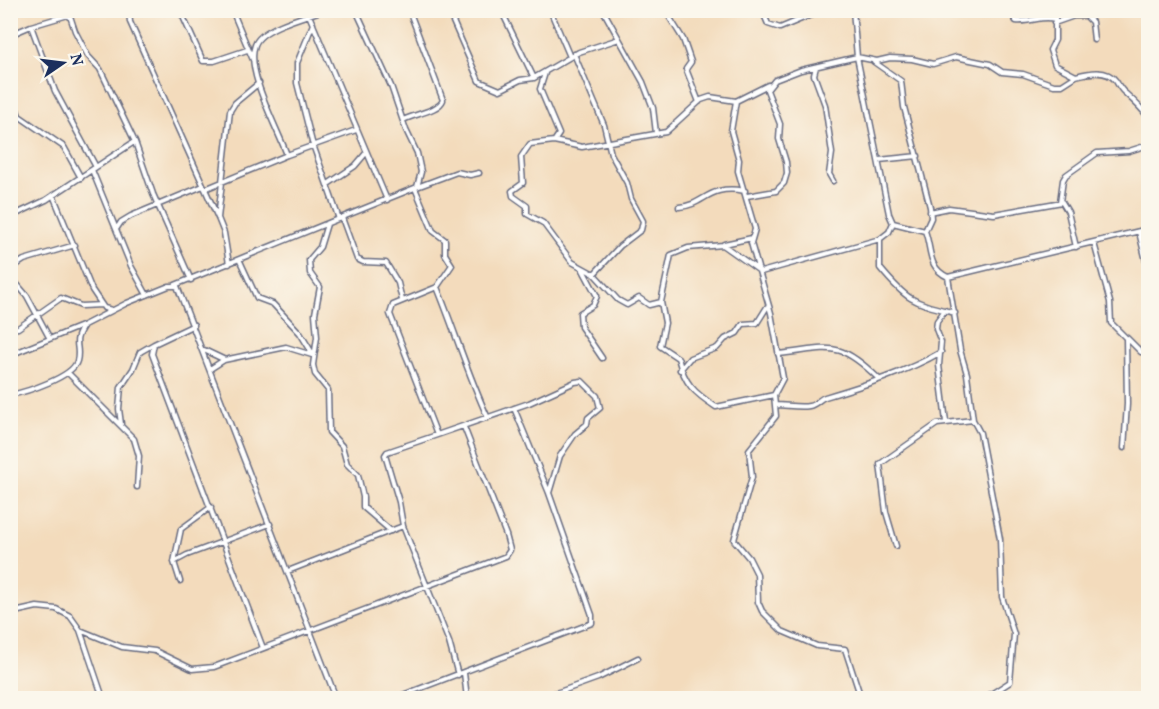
<svg xmlns="http://www.w3.org/2000/svg" width="1159" height="709" font-family="Vollkorn,serif">
	<style>
		.lines { fill: none; stroke-linecap: round; stroke-linejoin: round }
		.minor-casing { stroke: #676b7f; stroke-width: 7 }
		.minor { stroke: #fff; stroke-width: 4 }
	</style>
	<rect width="100%" height="100%" fill="#fbf7ec"/>
	<filter id="ink" filterUnits="userSpaceOnUse"><feTurbulence type="fractalNoise" baseFrequency=".0167" numOctaves="2"/><feDisplacementMap in="SourceGraphic" scale="12" xChannelSelector="R" yChannelSelector="G"/><feConvolveMatrix kernelMatrix="1 2 1 2 8 2 1 2 1" color-interpolation-filters="sRGB"/></filter>
	<filter id="wash" filterUnits="userSpaceOnUse"><feTurbulence type="fractalNoise" baseFrequency=".008" numOctaves="4" result="noise"/><feDisplacementMap in="SourceGraphic" scale="24" xChannelSelector="R" yChannelSelector="G"/><feGaussianBlur stdDeviation="1.35" result="paint"/><feColorMatrix in="noise" values="0 0 0 0 0 0 0 0 0 0 0 0 0 0 0 0 0 1.4 0 .05"/><feComposite in="paint" operator="in"/></filter>
	<g filter="url(#wash)">
		<rect width="100%" height="100%" fill="#f3dbbc"/>
	</g>
	<g filter="url(#ink)">
		<g class="lines">
			<defs>
				<path id="minor" d="M129,10L130,22L218,218L224,233L229,264
					M180,10L203,61H214L247,50
					M232,10L253,60
					M448,10L479,81L500,90L520,80L534,78L579,52L619,39
					M501,10L534,78
					M550,10L570,57
					M603,10L643,82L653,108L656,133
					M665,10L683,39L691,62L686,69L699,102
					M762,10L768,24L780,28L811,15L832,10
					M853,10L857,57L889,214L893,223L925,231C932,249 927,268 948,277L1148,229
					M1009,10L1016,21C1028,23 1044,15 1054,19
					M1055,10V40L1050,50L1055,65L1076,76C1090,72 1107,69 1116,81C1119,86 1121,90 1125,93C1134,101 1141,107 1148,117
					M749,12L753,10
					M309,15L387,200
					M70,16L75,31L88,56L100,69L135,142L153,194L191,280
					M1054,23L1074,16H1086L1092,22L1094,40
					M313,24L297,63V83L312,142L339,219
					M31,26L55,91L96,167
					M10,35L31,26L85,10
					M574,54L604,125L611,154L627,183L631,199L643,221L641,230L620,246L594,274
					M874,62L901,81L904,107L930,207L931,218L925,231
					M816,67L814,75L825,105L832,153L829,174L833,181
					M545,73L540,89L559,134L555,140
					M768,85L736,101L710,97L701,100L666,132L582,147L554,141L530,144L521,157L523,183L512,191L513,196L527,206V214L543,223L572,262L594,274L618,300L627,305L639,298L649,305L661,302L671,255L688,248L723,245L761,272L880,239L889,232L893,223
					M10,90L19,116L64,147L81,178
					M736,101L731,131L739,160L738,171L755,229L751,243L771,313L783,378L774,395L776,416L749,450L752,477L734,540L749,558L757,574L758,602L762,611L782,631L817,646L845,649L861,698
					M403,120C414,114 439,111 443,100L409,10
					M287,155C278,129 245,71 255,45C261,27 307,16 324,10
					M879,160L918,156
					M92,170L131,266L147,295
					M328,184L355,166L366,153
					M417,187L457,172L470,175L479,173
					M415,188L433,231L445,240V254L452,265L437,287L393,305L390,314L437,435L529,403L575,382L582,381L597,396L600,408L588,418L587,424L575,434L560,456L549,493
					M205,189L287,155L356,130
					M53,195L92,290L104,308L112,310
					M747,196L776,191L784,183L787,173L786,162L779,139L780,124L767,90L775,80L801,70L857,57L877,61L890,58L912,59L933,64L956,57L990,64L1002,72L1023,74L1054,85H1062L1076,76
					M1060,202L1063,180L1066,175L1097,153L1129,151L1148,145
					M679,207C706,205 707,184 745,191
					M930,212L949,208L994,214L1062,202L1068,212L1076,247
					M10,217L46,200L134,142
					M218,218L230,111L235,103L259,83
					M342,218L357,259L363,262L386,263L398,283L402,300
					M327,224L320,247L309,260L310,273L320,287L315,314L317,337L313,365L315,374L328,390L329,432L342,446L347,464L358,475L363,497V507L391,531
					M117,228L121,222L131,216L203,186
					M1139,232L1148,269
					M880,239V268C908,302 913,302 955,313
					M1094,243L1110,302L1111,323L1126,338L1127,404L1124,448
					M724,244L752,238
					M240,261L257,298L273,304L300,333L314,356
					M10,269L24,260L75,245
					M583,270L597,296L593,305L580,313L581,327L602,358
					M10,276L27,296L49,337
					M948,277L960,350L967,374L973,420L980,433L1000,539L1002,597L1014,634L1010,682L985,698
					M175,285L417,187L421,172L417,153L406,130L391,86L356,10
					M437,287C455,331 468,375 488,418
					M661,302L665,323L660,346L678,358C685,384 693,392 716,407L774,395
					M945,310L937,321L936,329L941,342L939,365L946,422
					M194,325L154,344L152,354L263,648
					M10,329L18,328L61,298L81,306L102,305
					M1127,338L1141,352L1148,353
					M204,350L223,359
					M778,354C830,349 837,338 878,378
					M10,355L84,325L127,303L169,286H177L336,698
					M210,369L224,360L286,347L312,355
					M680,370L690,358L717,348L725,339L737,333L743,324L757,323L767,307
					M68,373L134,439L139,456L137,487
					M10,395C26,392 73,377 77,361C81,345 71,344 84,325
					M776,405C786,405 799,408 809,406C816,405 819,399 825,397C862,386 907,372 941,352
					M121,424L119,409L121,387L133,369L140,352L154,344
					M403,526L399,502L385,455L387,452L437,435
					M896,546L886,512L880,464L937,424L973,420
					M174,562L187,555L270,524
					M288,571L403,526L449,642L458,675
					M180,581L174,562L181,529L211,507
					M10,613L37,607L56,609L70,616L80,630L122,647L155,651L192,669L214,667L506,556L510,550L506,535L464,427
					M80,630L103,698
					M464,673L467,698
					M562,691L598,678L638,658
					M183,696L191,698
					M395,698L592,623V615L549,493L514,408
					M537,698L562,691L567,698"/>
			</defs>
			<use href="#minor" class="minor-casing"/>
			<use href="#minor" class="minor"/>
		</g>
	</g>
	<rect width="1159" height="709" fill="none" stroke="#fbf7ec" stroke-width="36"/>
	<g transform="translate(63 63) rotate(76)" stroke="#fbf7ec" stroke-width="4.5" paint-order="stroke">
	<path d="M0-4.5L10 22L0 15L-10 22Z" fill="#1b2f5e"/>
	<text y="-9" font-size="16" font-weight="bold" text-anchor="middle" fill="#1b2f5e">N</text>
	</g>
</svg>
